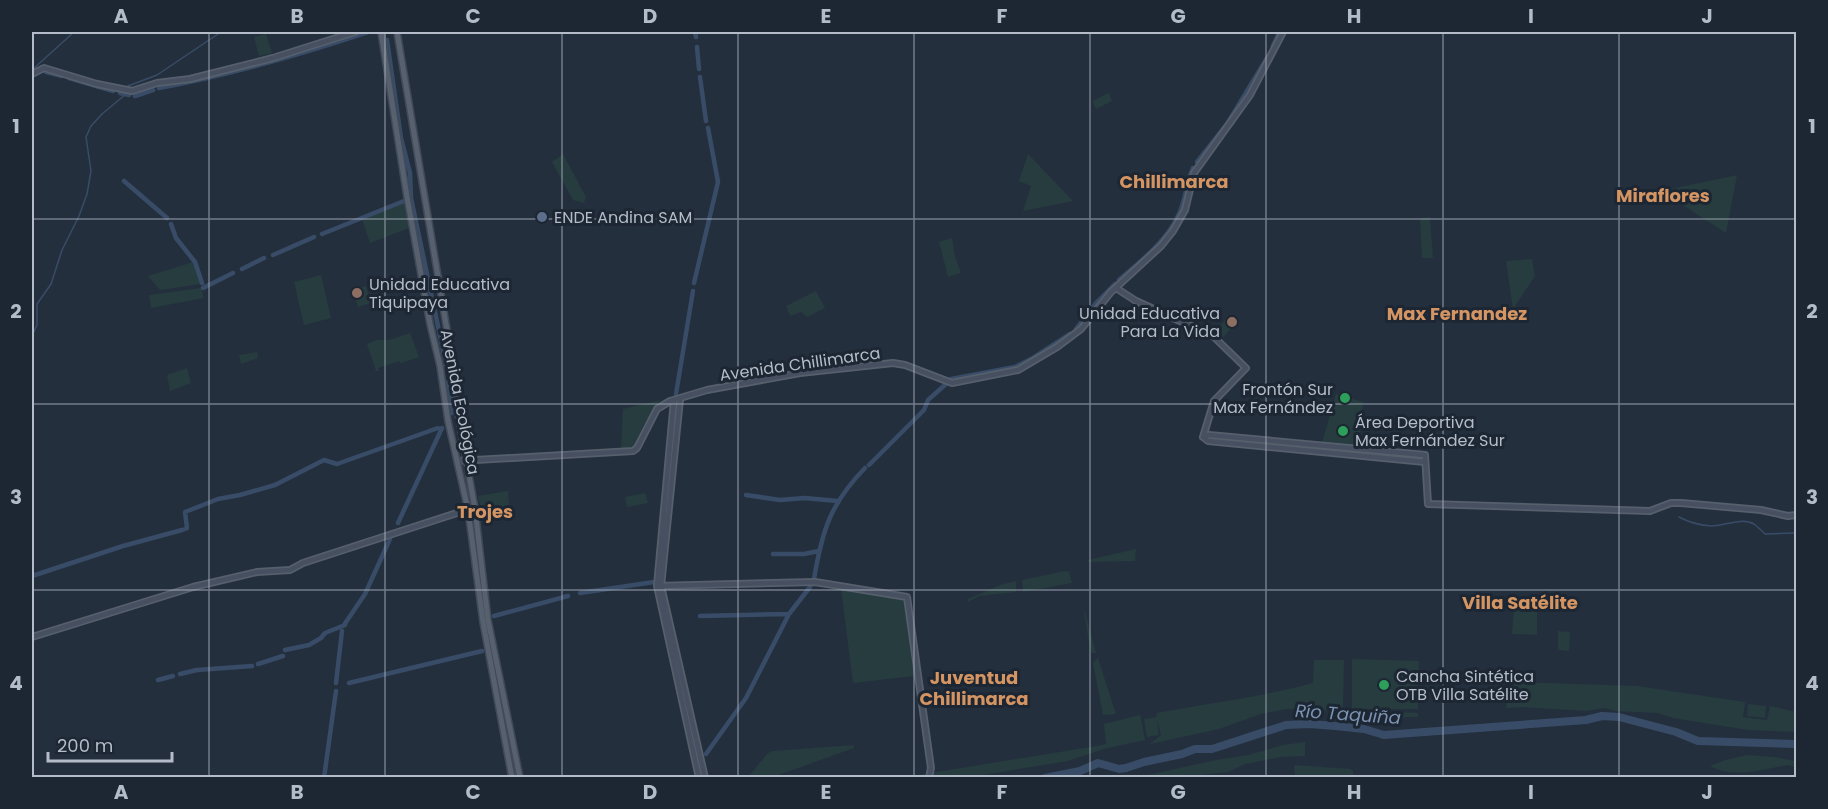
<svg xmlns="http://www.w3.org/2000/svg" width="1828" height="809" font-family="Poppins,sans-serif">
	<style>
		.green { fill: #263c3f }
		.lines { fill: none; stroke-linecap: round; stroke-linejoin: round }
		.stream { stroke: #394c67; stroke-width: 1.5 }
		.canal { stroke: #394c67; stroke-width: 4.5 }
		.river { stroke: #394c67; stroke-width: 8 }
		.secondary-casing { stroke: #565f6c; stroke-width: 8 }
		.primary-casing { stroke: #414a57; stroke-width: 8 }
		.secondary { stroke: #465061; stroke-width: 4.5 }
		.primary { stroke: #56606e; stroke-width: 5 }
		.grid { fill: none; stroke: #b4bcc9; stroke-width: 1.5; stroke-opacity: 0.55 }
		.service-dot { fill: #5c6f8a; stroke: #1d2633; stroke-width: 2 }
		.education-dot { fill: #8d6e63; stroke: #1d2633; stroke-width: 2 }
		.leisure-dot { fill: #2e9e5b; stroke: #1d2633; stroke-width: 2 }
		.labels { text-anchor: middle; dominant-baseline: central; stroke-width: 6; stroke-linejoin: round; paint-order: stroke }
		.poi-label { font-size: 16px; fill: #b4bcc9; stroke: #1d2633; text-anchor: start }
		.street-label { font-size: 16px; fill: #b4bcc9; stroke: #1d2633 }
		.neighbourhood-label { font-size: 18px; font-weight: bold; fill: #d59563; stroke: #1d2633 }
		.water-label { font-size: 18px; font-style: italic; fill: #7c92b1; stroke: #1d2633 }
		.neatline { fill: none; stroke: #b4bcc9; stroke-width: 2 }
		.grid-label { font-size: 20px; text-anchor: middle; font-weight: bold; fill: #b4bcc9 }
	</style>
	<rect width="100%" height="100%" fill="#242f3e"/>
	<path class="green" d="M266,34L272,53L259,56L254,37Z
		M1109,93L1112,101L1096,109L1092,101Z
		M563,154L586,197L584,203L573,200L552,162Z
		M1028,154L1073,201L1023,211L1031,186L1019,181Z
		M1737,175L1726,233L1661,191Z
		M404,202L409,228L370,243L362,219Z
		M1430,217L1433,258H1422L1420,218Z
		M952,238L955,256L961,273L948,277L939,242Z
		M1532,259L1535,276L1513,309L1506,261Z
		M193,262L201,284L160,290L148,276Z
		M321,275L331,318L304,325L294,282Z
		M366,286L371,303L358,307L353,290Z
		M201,288L204,298L151,308L149,295Z
		M816,291L825,308L807,317L801,312L790,316L786,306Z
		M1228,317L1235,324L1223,337L1216,330Z
		M410,333L419,357L401,363L399,361L378,368L379,371H376L367,344L376,340H389Z
		M257,352L258,358L241,364L239,355Z
		M187,368L191,383L170,391L167,375Z
		M1336,394L1363,402L1358,447L1322,443Z
		M660,400L643,426L635,446L631,448H621L623,409Z
		M508,491L510,516L483,520L478,496Z
		M645,493L648,503L627,507L625,497Z
		M1136,549L1135,561L1088,562V560Z
		M1065,571L1069,572L1072,583L1023,592L1022,580Z
		M1016,581V592L979,596L968,602V599L1000,585Z
		M841,588L904,599L914,676L853,683Z
		M1516,603L1537,604V635L1512,634L1514,606Z
		M1085,612L1096,653H1091L1084,613Z
		M1558,631L1570,632L1569,651L1558,650Z
		M1098,658L1116,714L1103,715L1093,663Z
		M1352,659L1419,661L1418,709H1352Z
		M1314,660H1344L1343,706L1349,710L1418,713V717H1406L1397,721L1373,720L1317,709H1286L1261,714L1219,729L1150,744L1161,735L1157,719L1159,735L1147,737L1144,719L1157,717L1156,713C1209,703 1262,697 1313,683Z
		M1520,682L1637,686L1745,702L1743,717L1767,720L1770,706L1796,712V732L1748,730L1673,718L1658,713L1616,711L1605,708L1586,711L1522,707L1506,708L1508,693L1512,684Z
		M1748,704L1766,706L1765,718L1747,716Z
		M1140,715L1145,740L1104,749L1068,761L970,777L899,778L1097,746L1106,744L1104,724Z
		M1305,742V756L1281,757L1245,764L1228,772L1183,777H1139L1216,760L1248,755L1283,745Z
		M854,745V748L773,777H748L768,753L773,751Z
		M1747,755L1774,757L1796,761V768L1788,765C1763,769 1734,779 1710,766L1725,760Z
		M1294,765L1350,769L1353,771V777H1295Z"/>
	<g class="lines">
		<path class="stream" d="M32,70L74,32
			M128,86L157,75L221,32
			M32,336L37,325V304L51,284L62,250L79,216L87,194L91,171L86,137L91,126L102,114L126,94
			M1679,517C1688,522 1700,525 1711,526C1724,526 1742,517 1754,524C1758,527 1762,531 1765,534L1796,533"/>
		<path class="canal" d="M695,32L696,37
			M387,40L401,138L410,173L411,198L447,369
			M1273,46L1279,33
			M697,47L699,69
			M46,72L62,76
			M700,77L706,121
			M69,78L113,91
			M159,88C230,75 299,55 368,32
			M120,93L129,95
			M135,96L153,90
			M1197,162L1227,124L1267,58
			M124,181L167,218
			M171,224L176,238L195,262L202,283
			M322,234L404,201
			M273,255L314,237
			M242,269L264,258
			M1119,280C1141,261 1167,241 1179,214C1186,199 1186,183 1193,168
			M694,283L718,182L708,128
			M203,288L233,273
			M1076,329L1096,303L1115,284
			M951,379L1015,367L1033,358L1070,334
			M448,382L452,413
			M676,394L693,291
			M869,465L924,410L928,400L946,384
			M746,495L780,500L805,498L837,501
			M398,523L442,428
			M185,529L187,528L185,512L218,499L240,495L275,485L324,460L337,464L438,428
			M773,554H804L819,551
			M32,576L123,546L182,530
			M814,579C822,531 830,504 865,468
			M580,593L654,582
			M494,616L568,596
			M700,616L789,614
			M344,625L365,594L390,539
			M285,650L309,645L321,638L325,633L345,625
			M258,664L283,656
			M180,674L197,670L252,666
			M158,680L173,676
			M336,683L342,631
			M349,683L482,651
			M706,754L746,698L789,614L810,587
			M324,778L336,691"/>
		<path class="river" d="M1045,778L1080,771L1098,763L1119,769L1126,768L1144,762L1182,754L1195,749H1212L1286,725L1310,724L1335,726L1364,729L1384,735L1586,720L1602,716L1619,717L1676,732L1698,741L1796,744"/>
		<defs>
			<path id="secondary" d="M32,74L44,68L97,84L132,91L157,83L190,79L273,58L355,32
				M1116,288L1136,301L1213,336L1246,368L1214,401L1203,437
				M680,399L661,586L705,778
				M674,400L657,586L699,778
				M1203,437L1209,435L1425,455L1428,504L1650,511L1671,503H1681L1761,510L1788,516L1796,515
				M1203,437L1208,441L1425,462
				M458,461L633,451L637,448L657,409L670,401L707,390L800,373L893,363L905,365L952,383L1018,370L1057,347L1081,329L1111,292L1161,246L1173,231L1185,210L1194,173L1250,95L1283,32
				M657,586L815,582L907,597L931,768L929,778
				M32,637L193,587L257,572L290,570L303,563L463,511L475,509"/>
			<path id="primary" d="M381,32L407,197L430,324L440,366L448,421L468,510L483,622L512,778
				M397,32L448,336L453,365V385L475,509L488,620L520,778"/>
		</defs>
		<use href="#secondary" class="secondary-casing"/>
		<use href="#primary" class="primary-casing"/>
		<use href="#secondary" class="secondary"/>
		<use href="#primary" class="primary"/>
	</g>
	<path class="grid" d="M209,32V778M385,32V778M562,32V778M738,32V778M914,32V778M1090,32V778M1266,32V778M1443,32V778M1619,32V778M32,219H1796M32,404H1796M32,590H1796"/>
	<circle class="service-dot" cx="542" cy="217" r="6"/>
	<g class="education-dot">
		<circle cx="357" cy="293" r="6"/>
		<circle cx="1232" cy="322" r="6"/>
	</g>
	<g class="leisure-dot">
		<circle cx="1345" cy="398" r="6"/>
		<circle cx="1343" cy="431" r="6"/>
		<circle cx="1384" cy="685" r="6"/>
	</g>
	<g class="labels">
		<g class="poi-label">
			<text x="554" y="217">ENDE Andina SAM</text>
			<text x="369" y="284">Unidad Educativa<tspan x="369" dy="18">Tiquipaya</tspan></text>
			<text x="1220" y="313" text-anchor="end">Unidad Educativa<tspan x="1220" dy="18">Para La Vida</tspan></text>
			<text x="1333" y="389" text-anchor="end">Frontón Sur<tspan x="1333" dy="18">Max Fernández</tspan></text>
			<text x="1355" y="422">Área Deportiva<tspan x="1355" dy="18">Max Fernández Sur</tspan></text>
			<text x="1396" y="676">Cancha Sintética<tspan x="1396" dy="18">OTB Villa Satélite</tspan></text>
		</g>
		<g class="street-label">
			<text transform="translate(800 364) rotate(-8)">Avenida Chillimarca</text>
			<text transform="translate(460 402) rotate(79)">Avenida Ecológica</text>
		</g>
		<g class="neighbourhood-label">
			<text x="1174" y="181">Chillimarca</text>
			<text x="1663" y="195">Miraflores</text>
			<text x="1457" y="313">Max Fernandez</text>
			<text x="485" y="511">Trojes</text>
			<text x="1520" y="602">Villa Satélite</text>
			<text x="974" y="677">Juventud<tspan x="974" dy="21">Chillimarca</tspan></text>
		</g>
		<g class="water-label">
			<text transform="translate(1348 714) rotate(4)">Río Taquiña</text>
		</g>
	</g>
	<rect width="1828" height="809" fill="none" stroke="#1d2633" stroke-width="66"/>
	<path d="M48 752v9h124v-9" fill="none" stroke="#b4bcc9" stroke-width="3"/>
	<text x="57" y="752" font-size="18" fill="#b4bcc9" stroke="#1d2633" stroke-width="4.5" paint-order="stroke">200 m</text>
	<rect x="33" y="33" width="1762" height="743" class="neatline"/>
	<g class="grid-label">
		<text x="121" y="23">A</text>
		<text x="297" y="23">B</text>
		<text x="473" y="23">C</text>
		<text x="650" y="23">D</text>
		<text x="826" y="23">E</text>
		<text x="1002" y="23">F</text>
		<text x="1178" y="23">G</text>
		<text x="1354" y="23">H</text>
		<text x="1531" y="23">I</text>
		<text x="1707" y="23">J</text>
		<text x="16" y="133">1</text>
		<text x="1812" y="133">1</text>
		<text x="16" y="318">2</text>
		<text x="1812" y="318">2</text>
		<text x="16" y="504">3</text>
		<text x="1812" y="504">3</text>
		<text x="16" y="690">4</text>
		<text x="1812" y="690">4</text>
		<text x="121" y="799">A</text>
		<text x="297" y="799">B</text>
		<text x="473" y="799">C</text>
		<text x="650" y="799">D</text>
		<text x="826" y="799">E</text>
		<text x="1002" y="799">F</text>
		<text x="1178" y="799">G</text>
		<text x="1354" y="799">H</text>
		<text x="1531" y="799">I</text>
		<text x="1707" y="799">J</text>
	</g>
</svg>
